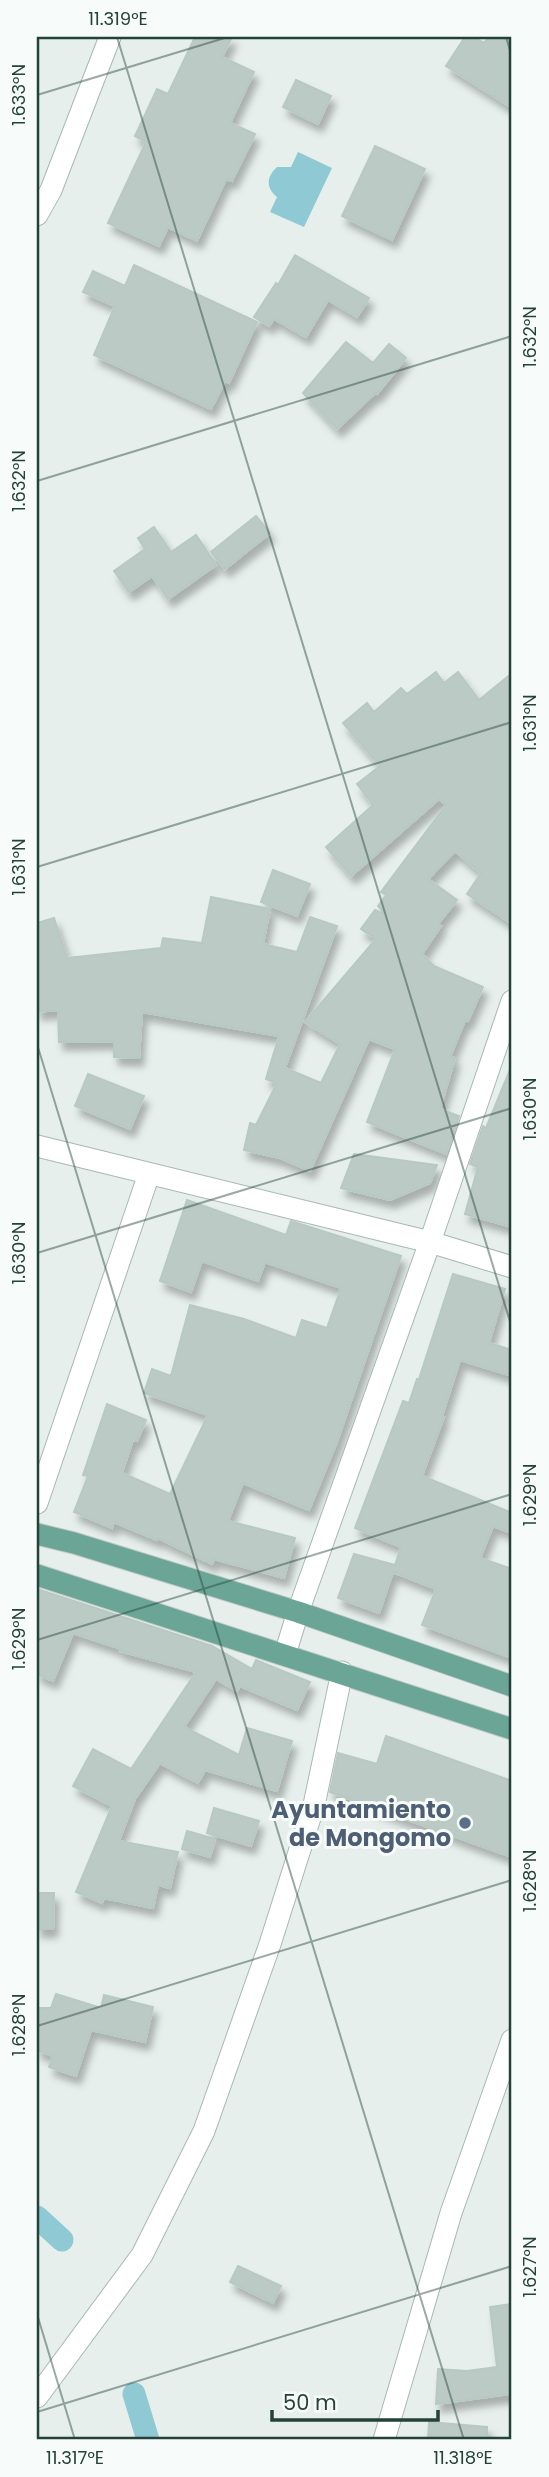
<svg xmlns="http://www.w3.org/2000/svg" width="549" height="2477" font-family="Poppins,sans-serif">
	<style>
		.water { fill: #8ec9d4 }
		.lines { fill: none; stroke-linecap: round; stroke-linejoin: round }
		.canal { stroke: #8ec9d4; stroke-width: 23 }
		.building { fill: #bbcac4; stroke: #b8c9c2; stroke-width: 2; filter: url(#shadow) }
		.minor-casing { stroke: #a8b8b2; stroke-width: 23 }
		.major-casing { stroke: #c2cac8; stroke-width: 23 }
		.minor { stroke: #fff; stroke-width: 21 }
		.major { stroke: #6aa596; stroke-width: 21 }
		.ticks { fill: none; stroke: #24423a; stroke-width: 2; stroke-opacity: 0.45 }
		.service-dot { fill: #5c6f8a; stroke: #f7fbf9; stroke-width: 2.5 }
		.labels { text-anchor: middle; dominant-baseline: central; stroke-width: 6; stroke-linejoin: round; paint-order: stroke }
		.service-label { font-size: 24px; font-weight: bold; fill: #4e5e75; stroke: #f7fbf9; text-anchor: end }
		.neatline { fill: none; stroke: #24423a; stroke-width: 2.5 }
		.ticks-label { font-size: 18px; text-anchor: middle; fill: #24423a }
	</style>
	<defs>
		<filter id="shadow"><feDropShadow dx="4.5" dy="8" stdDeviation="3.5" flood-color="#0004"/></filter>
	</defs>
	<rect width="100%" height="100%" fill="#e6efeb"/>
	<path class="water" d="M298,152L332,168L304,227L270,212L277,197C266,188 266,177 277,167H291Z"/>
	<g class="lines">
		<path class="canal" d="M37,2217L62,2240
			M134,2394L148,2440"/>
	</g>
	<path class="building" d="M195,37H232L222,57L254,72L230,123L255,134L232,181L226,179L197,241L168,227L159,246L108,223L146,142L135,136L157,89L168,94Z
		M465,37H473L484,43L489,37H512V108L446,66Z
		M296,80L331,96L318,124L283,107Z
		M375,146L425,169L392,240L342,216Z
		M295,255L369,298L357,317L328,300L306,337L274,319L269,326L254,317L276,283L278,285Z
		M134,265L257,322L229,383L225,381L211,409L94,355L115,306L83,292L93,271L125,286Z
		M346,342L373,363L389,344L406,358L377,394L375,393L337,429L303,393Z
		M256,516L270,533L225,569L211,552Z
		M154,527L171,552L196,535L216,565L168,599L152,576L129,592L114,571L145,549L138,538Z
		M436,672L444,683L458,672L479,700L512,673V924L467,894L481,873L455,851L428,879L457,900L438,924L441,926L422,954L434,966L483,987L468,1021L465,1020L450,1057L455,1058L440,1109L459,1116L446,1154L367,1122L395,1049L369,1039L310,1171L280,1158L244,1150L250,1123L256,1125L277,1083L266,1079L279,1036L142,1012L139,1058L114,1057V1041L59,1042L58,1010L37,1012V923L54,918L67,958L161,948L163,938L202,943L211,897L270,909L263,944L297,952L310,917L337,926L285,1068L321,1083L340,1044L305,1022L376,939L361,929L375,910L385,914L378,906L386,895L381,892L446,805L439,799L351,876L326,847L373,805L357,784L380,766L343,723L367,703L374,712L401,688L407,694Z
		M273,870L310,884L297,916L261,902Z
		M512,1065V1227L465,1214L478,1167L470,1164L483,1126L486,1128Z
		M88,1074L144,1096L130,1129L75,1106Z
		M354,1154L437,1165L430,1183L390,1200L341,1188Z
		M187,1200L286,1235L291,1221L401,1256L337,1442L309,1510L243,1483L228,1521L295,1538L284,1578L214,1559L212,1564L158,1538L157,1540L114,1522L112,1528L74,1512L88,1476L83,1475L107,1404L146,1420L137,1441L133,1440L122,1473L170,1494L208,1415L144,1393L152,1369L171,1376L190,1305L244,1319L296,1338L302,1320L327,1328L341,1288L265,1262L258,1281L202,1261L191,1292L160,1281Z
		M453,1274L505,1289L489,1343L512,1350V1376L460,1360L442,1416L444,1417L422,1476L512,1513V1533L493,1526L480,1558L512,1569V1658L422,1625L436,1589L393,1572L379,1613L338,1598L354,1554L395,1565L401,1547L355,1528L403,1401L409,1403L417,1379H419Z
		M37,1589L212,1646L252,1669L256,1660L310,1682L297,1710L240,1686L237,1691L216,1679L184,1727L239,1755L247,1728L292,1741L277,1791L205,1770L198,1783L160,1763L135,1799L119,1841L178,1852L170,1888L158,1885L153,1908L104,1898L102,1903L76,1892L112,1806L73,1786L93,1749L131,1769L196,1672L120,1651L121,1649L73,1633L53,1681L37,1674Z
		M386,1736L512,1781V1857L330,1792L338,1753L377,1764Z
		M214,1808L259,1821L251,1846L207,1833Z
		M187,1831L215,1839L210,1857L182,1849Z
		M37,1893H54L53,1929H37Z
		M56,1994L101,2008L104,1995L153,2007L145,2042L91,2030L76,2076L49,2067L53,2056L37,2050V2008H51Z
		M238,2266L281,2286L273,2303L230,2282Z
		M512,2304V2395H502L436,2404L438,2369L467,2371L497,2367L490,2307Z
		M429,2422L487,2427V2440H428Z"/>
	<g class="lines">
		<defs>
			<path id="minor" d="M37,215L51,190L110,37
				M37,1146L430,1242L512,1267
				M37,1503L149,1174
				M285,1654L298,1612L430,1242L512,1001
				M37,2397L142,2255L204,2131L270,1944L314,1805L342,1672
				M384,2440L451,2213L512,2040"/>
			<path id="major" d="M37,1534L74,1543L298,1612L512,1686
				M37,1575L512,1729"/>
		</defs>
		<use href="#minor" class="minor-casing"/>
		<use href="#major" class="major-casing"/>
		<use href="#minor" class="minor"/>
		<use href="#major" class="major"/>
	</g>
	<path class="ticks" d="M117,37L512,1328M506,37L512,57M37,95L228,37M37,481L512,336M37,867L512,722M37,1044L464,2440M37,1253L512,1108M37,1640L512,1494M37,2026L512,1880M37,2314L75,2440M37,2412L512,2266"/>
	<circle class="service-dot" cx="465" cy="1823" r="7"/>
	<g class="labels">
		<g class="service-label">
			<text x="451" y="1809">Ayuntamiento<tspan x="451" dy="28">de Mongomo</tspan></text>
		</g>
	</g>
	<rect width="549" height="2477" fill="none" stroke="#f7fbf9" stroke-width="77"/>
	<path d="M272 2410v10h166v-10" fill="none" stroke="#24423a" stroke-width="3.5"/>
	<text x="283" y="2410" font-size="21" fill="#24423a" stroke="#f7fbf9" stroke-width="5" paint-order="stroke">50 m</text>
	<rect x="38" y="38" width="472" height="2400" class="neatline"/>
	<g class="ticks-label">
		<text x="118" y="25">11.319°E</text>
		<text transform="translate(19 95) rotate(-90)" y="6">1.633°N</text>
		<text transform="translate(530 337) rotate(-90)" y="6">1.632°N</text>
		<text transform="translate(19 481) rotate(-90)" y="6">1.632°N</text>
		<text transform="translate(530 723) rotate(-90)" y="6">1.631°N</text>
		<text transform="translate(19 867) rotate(-90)" y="6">1.631°N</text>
		<text transform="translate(530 1109) rotate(-90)" y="6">1.630°N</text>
		<text transform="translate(19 1253) rotate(-90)" y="6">1.630°N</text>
		<text transform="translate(530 1495) rotate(-90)" y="6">1.629°N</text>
		<text transform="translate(19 1639) rotate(-90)" y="6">1.629°N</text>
		<text transform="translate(530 1881) rotate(-90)" y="6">1.628°N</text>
		<text transform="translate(19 2025) rotate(-90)" y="6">1.628°N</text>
		<text transform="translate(530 2267) rotate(-90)" y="6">1.627°N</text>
		<text x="75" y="2464">11.317°E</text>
		<text x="463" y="2464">11.318°E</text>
	</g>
</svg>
